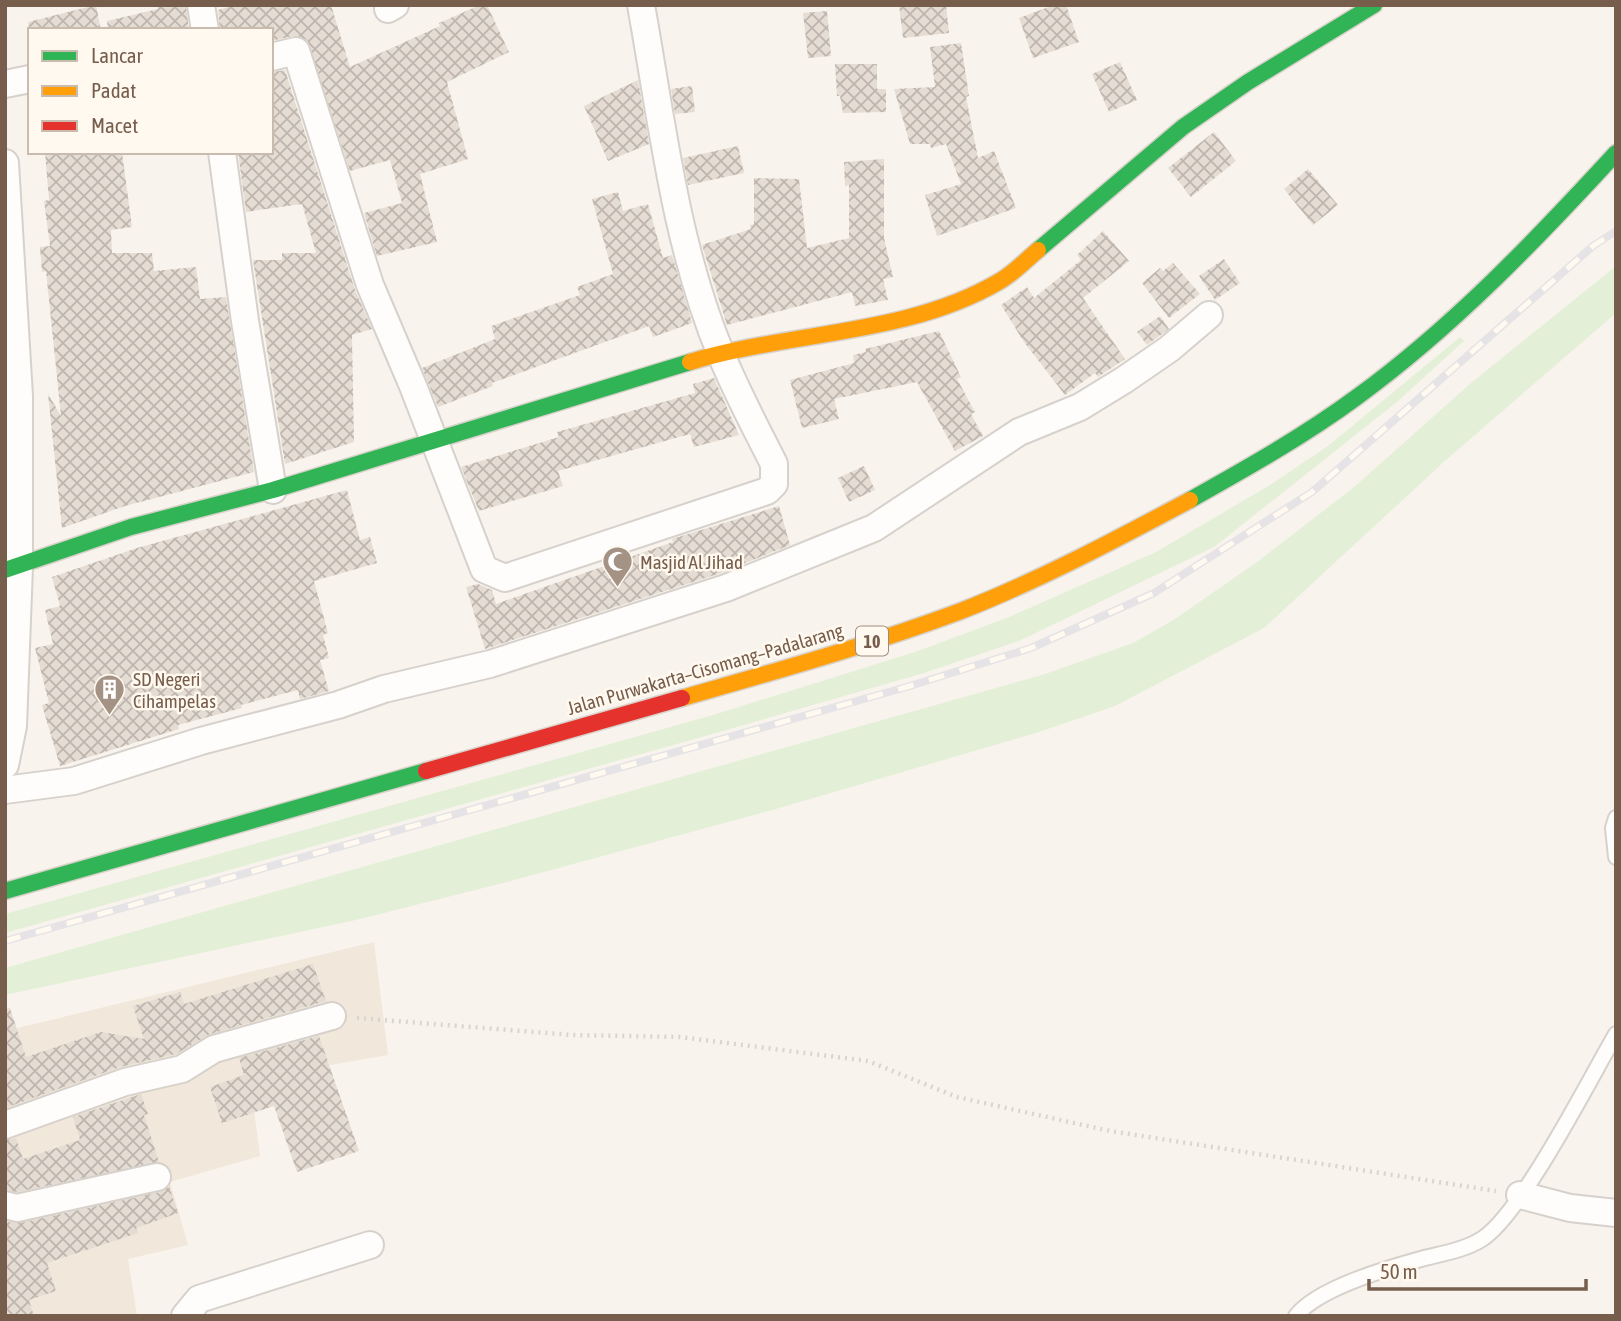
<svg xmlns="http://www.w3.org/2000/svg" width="1621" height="1321" font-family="'Asap Condensed',sans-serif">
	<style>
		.residential { fill: #f1e7db }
		.green { fill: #e4efd8 }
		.building { fill: url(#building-cross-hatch) }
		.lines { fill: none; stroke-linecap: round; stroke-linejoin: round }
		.lane-casing { stroke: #d7d1cb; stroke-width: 18 }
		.street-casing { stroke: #d7d1cb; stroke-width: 30 }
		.fast-casing { stroke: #d8d1c9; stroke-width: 19 }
		.slow-casing { stroke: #d8d1c9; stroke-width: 19 }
		.jam-casing { stroke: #d8d1c9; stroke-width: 19 }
		.path { stroke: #dad4cf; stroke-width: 4.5; stroke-dasharray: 2 5; stroke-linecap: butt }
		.lane { stroke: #fefdfc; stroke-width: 14 }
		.street { stroke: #fefdfc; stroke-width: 26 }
		.fast { stroke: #30b455; stroke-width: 16 }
		.slow { stroke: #ff9f0a; stroke-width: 16 }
		.jam { stroke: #e5322d; stroke-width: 16 }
		.rail-casing { stroke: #e5e3e5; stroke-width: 8 }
		.rail { stroke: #fff9ef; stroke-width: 5; stroke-dasharray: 16; stroke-linecap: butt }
		.labels { text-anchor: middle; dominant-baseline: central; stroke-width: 5; stroke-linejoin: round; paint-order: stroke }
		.shield { fill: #fff9ef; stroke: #a08c7d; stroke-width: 2 }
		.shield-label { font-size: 18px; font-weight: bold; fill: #775d4c }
		.poi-label { font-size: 19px; fill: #775d4c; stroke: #fff9ef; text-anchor: start }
		.street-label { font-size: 19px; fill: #775d4c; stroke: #fff9ef }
	</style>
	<defs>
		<pattern id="building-cross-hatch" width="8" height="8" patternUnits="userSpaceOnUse" patternTransform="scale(1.75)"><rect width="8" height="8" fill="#e5ddd4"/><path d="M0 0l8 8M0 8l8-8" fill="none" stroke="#beb6ae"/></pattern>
	</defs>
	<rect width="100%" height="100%" fill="#f8f4ed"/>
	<path class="residential" d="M374,942L388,1055L250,1079L260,1156L170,1182L188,1245L128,1259L137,1316H5V1031Z"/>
	<path class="green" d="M1616,266V313L1446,460L1264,628L1115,706L1036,733L776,809L507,882L356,920L5,995V968L1045,674L1133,643L1175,619L1257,562L1353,488L1471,383Z
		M1460,337L1464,341L1397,402L1214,547L1019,641L924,673L716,733L5,933V914L713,715L915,652L1009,617L1156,552L1270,485L1328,446Z"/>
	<path class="building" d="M96,5L101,30H29L28,22Z
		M157,5H186L189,30H108L107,21L158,9Z
		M235,5H331L350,67L440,26L439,23L480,5H487L509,52L447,82L468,159L420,174L437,242L377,256L364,213L402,203L390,160L350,171L307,40L293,36L271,41V30H220L218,10Z
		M899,5H946L949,33L903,38Z
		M1054,5H1066L1079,42L1033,58L1019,18Z
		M827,11L831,56L808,58L803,13Z
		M961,43L969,96L966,97L978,158L994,151L1016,208L937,236L925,195L961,184L946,144L931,148L930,144H910L894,89L935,87L930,47Z
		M1120,62L1137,100L1109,112L1092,74Z
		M835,64H877V89H886V112L843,113L840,96H837Z
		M285,70L355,290L372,329L352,335L354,442L285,464L253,260H282V253H316L302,204L246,212L238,152H271V72Z
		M638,80L649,144L608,161L584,106Z
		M692,86L695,112L675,114L671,89Z
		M1214,132L1236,161L1191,197L1168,168Z
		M738,146L744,173L688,185L683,158Z
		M45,152H122L132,227L111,230L112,253H152L154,271L196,267L200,299L226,297L254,472L125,506L62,528L48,394L61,416L46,271L42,272L40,247L50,246L44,201L49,200Z
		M884,159V238L893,277L883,279L888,300L855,306L852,292L727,325L702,245L751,229L750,225L754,224V178L799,179L807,248L849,238V185L845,186L844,162Z
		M1308,169L1338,205L1313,225L1284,189Z
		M618,192L623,211L648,204L663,258L672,255L692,323L653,337L649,326L492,383L493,386L438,407L422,368L495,339L491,326L580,295L577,287L613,274L592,199Z
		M1103,231L1129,261L1083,298L1125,359L1098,377L1095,373L1065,395L1024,342L1001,305L1027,287L1034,298L1081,260L1077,255Z
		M1224,259L1240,283L1215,300L1199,276Z
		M1173,263L1200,294L1169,318L1142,283L1160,268L1163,271Z
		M1160,316L1169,329L1147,345L1137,332Z
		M939,331L961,377L957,379L975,412L971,414L983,436L955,451L917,382L834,399L839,419L802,428L790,380L854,363L853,355L866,352L865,349Z
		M714,378L739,435L694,447L690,434L558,471L563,486L479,511L461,467L559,437L557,432L695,393L693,384Z
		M864,466L875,490L849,502L838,478Z
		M347,490L360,540L370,537L377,563L314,581L328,633L323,635L329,658L320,660L329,691L300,699L298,690L241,705L242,708L178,725L179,729L60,766L42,705L49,703L35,648L53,644L45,610L60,606L52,577L137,548Z
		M779,506L790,545L721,573L485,649L466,587L478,584L492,590L496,604L673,542L672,539Z
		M313,964L326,1001L210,1034L176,1054L120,1067L5,1108V1009L10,1008L26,1057L101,1032L144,1039L133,1006L180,992L184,1004Z
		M319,1036L359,1151L297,1172L274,1106L222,1123L210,1087L244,1075L239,1058Z
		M141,1094L148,1114L144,1115L159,1162L17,1192L5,1190V1140L16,1138L23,1159L80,1140L73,1117Z
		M169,1186L178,1213L136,1228L138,1233L47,1263L56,1291L29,1300L34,1316H5V1222L20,1223L160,1192Z"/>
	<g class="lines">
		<defs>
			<path id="lane" d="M1616,818L1613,828L1616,857
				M1296,1316C1318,1288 1388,1268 1421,1259C1440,1254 1465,1250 1482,1239C1522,1213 1589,1080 1616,1034"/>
			<path id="street" d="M201,5L205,30
				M388,9L395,5
				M271,57L296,51L370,285L413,386L484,569L505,578L767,491L774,484V464C756,428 736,391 721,354C675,244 662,121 641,5
				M5,84L30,79
				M222,152L245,321L273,490
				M5,163L19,396V567L13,726L5,765
				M5,790L74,781L201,741L338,705L384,689L490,664L726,588L874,528L1019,432L1080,407L1124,380L1169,349L1209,315
				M5,1125L125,1082L182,1069L214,1049L332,1016
				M1520,1195L1570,1208L1616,1213
				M5,1205L17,1208L157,1177
				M185,1316L199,1299L370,1245"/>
			<path id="fast" d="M1038,250L1183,127L1248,82L1374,5
				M1190,500C1247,468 1304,436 1357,397C1453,327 1536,240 1616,153
				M5,570L131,527L273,490L690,362
				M5,891L426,771"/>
			<path id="slow" d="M690,362C791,331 907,336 1000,281C1014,273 1026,260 1038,250
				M682,698C776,671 870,645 961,611C1040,580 1115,540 1190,500"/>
			<path id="jam" d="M426,771L682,698"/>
		</defs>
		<use href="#lane" class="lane-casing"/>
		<use href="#street" class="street-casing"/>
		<use href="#fast" class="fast-casing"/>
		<use href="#slow" class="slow-casing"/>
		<use href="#jam" class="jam-casing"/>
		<path class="path" d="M357,1018L573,1035L680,1037L868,1061L957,1097L1110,1131L1496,1191"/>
		<use href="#lane" class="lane"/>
		<use href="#street" class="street"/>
		<use href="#fast" class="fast"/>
		<use href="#slow" class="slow"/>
		<use href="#jam" class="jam"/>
		<defs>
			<path id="rail" d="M5,941L910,686L1031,648L1154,593L1312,492L1593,246L1616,231"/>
		</defs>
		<use href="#rail" class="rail-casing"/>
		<use href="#rail" class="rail"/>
	</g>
	<defs>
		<symbol id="mosque-pin" viewBox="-11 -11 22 30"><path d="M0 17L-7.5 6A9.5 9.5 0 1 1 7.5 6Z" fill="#a49284" stroke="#fff9ef"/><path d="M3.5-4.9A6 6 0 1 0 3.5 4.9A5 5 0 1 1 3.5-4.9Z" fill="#fff"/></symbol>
		<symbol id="building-pin" viewBox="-11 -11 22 30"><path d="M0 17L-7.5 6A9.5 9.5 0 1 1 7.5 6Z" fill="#a49284" stroke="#fff9ef"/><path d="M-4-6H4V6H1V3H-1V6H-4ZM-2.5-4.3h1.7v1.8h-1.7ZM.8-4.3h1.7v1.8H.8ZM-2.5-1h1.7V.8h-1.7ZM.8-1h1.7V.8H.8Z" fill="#fff"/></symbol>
	</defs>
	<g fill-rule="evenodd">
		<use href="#mosque-pin" x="600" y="544" width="35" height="47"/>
		<use href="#building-pin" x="92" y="672" width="35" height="47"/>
	</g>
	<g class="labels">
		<rect class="shield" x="856" y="626.5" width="32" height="29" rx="5"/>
		<g class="shield-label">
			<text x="872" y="641">10</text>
		</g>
		<g class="poi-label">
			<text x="640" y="562">Masjid Al Jihad</text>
			<text x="133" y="679">SD Negeri<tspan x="133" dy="22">Cihampelas</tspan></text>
		</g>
		<g class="street-label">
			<text transform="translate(705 669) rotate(-16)">Jalan Purwakarta–Cisomang–Padalarang</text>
		</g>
	</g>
	<rect width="1621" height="1321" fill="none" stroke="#775d4c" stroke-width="14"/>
	<rect x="28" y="28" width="245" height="126" fill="#fff9ef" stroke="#c9bbae" stroke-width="2"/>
	<rect x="42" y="51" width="35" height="10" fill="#30b455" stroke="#c9bbae" stroke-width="2"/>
	<text x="91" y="63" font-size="21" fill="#775d4c">Lancar</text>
	<rect x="42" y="86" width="35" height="10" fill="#ff9f0a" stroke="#c9bbae" stroke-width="2"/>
	<text x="91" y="98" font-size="21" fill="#775d4c">Padat</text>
	<rect x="42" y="121" width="35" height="10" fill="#e5322d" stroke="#c9bbae" stroke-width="2"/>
	<text x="91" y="133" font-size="21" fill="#775d4c">Macet</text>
	<path d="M1369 1279v10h217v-10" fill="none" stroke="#775d4c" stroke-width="3.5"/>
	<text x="1380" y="1279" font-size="21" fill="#775d4c" stroke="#fff9ef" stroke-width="5" paint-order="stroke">50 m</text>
</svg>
